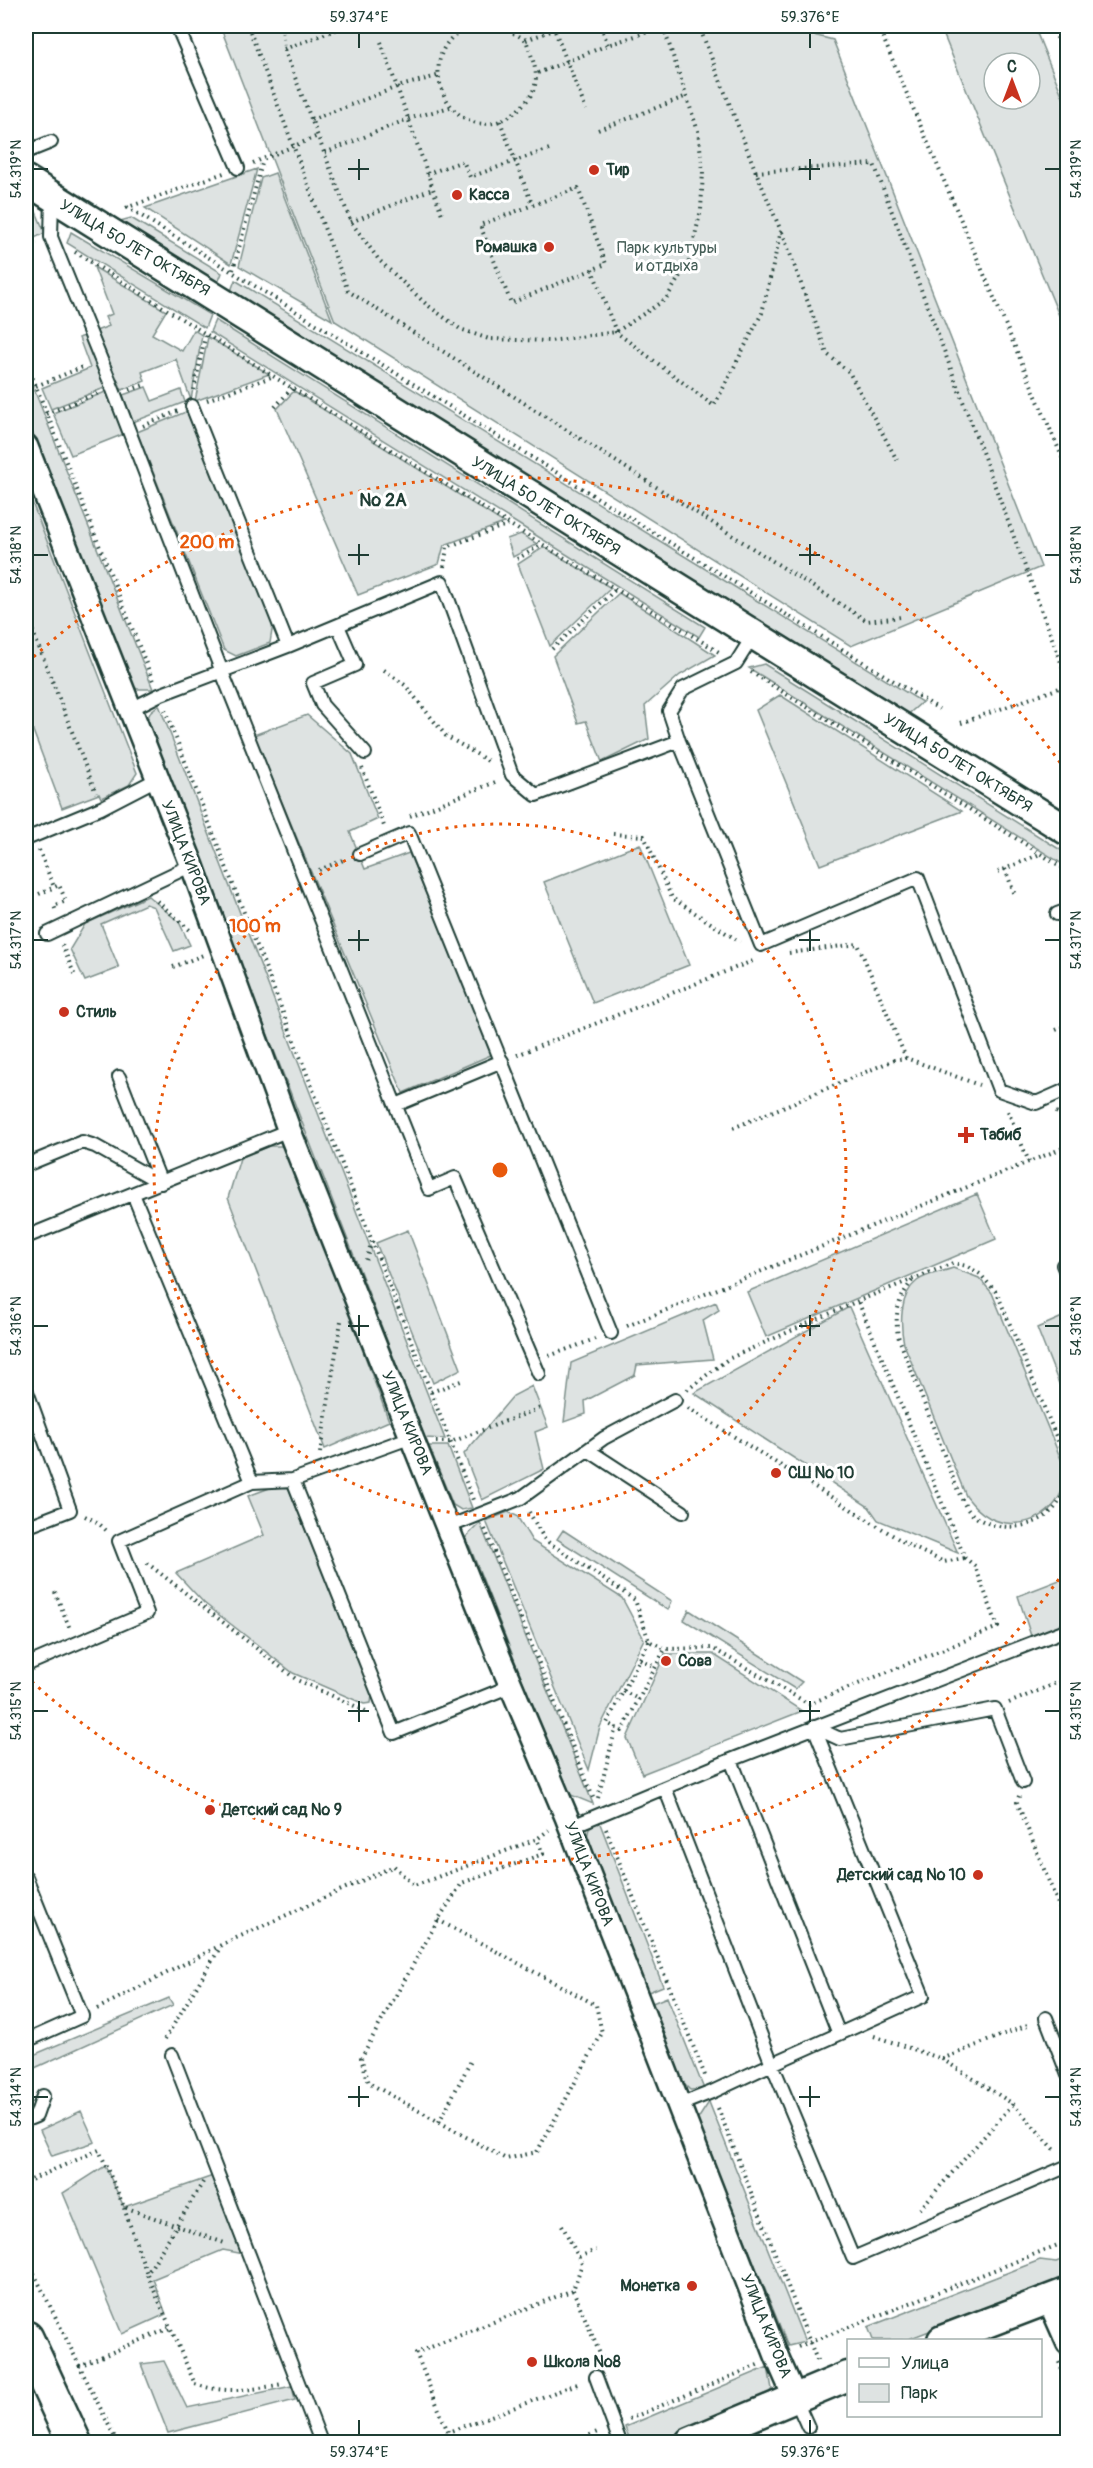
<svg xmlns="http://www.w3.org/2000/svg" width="1093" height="2468" font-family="Pangolin,sans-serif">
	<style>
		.green { fill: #dee3e2; stroke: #7e908b; stroke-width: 1.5; fill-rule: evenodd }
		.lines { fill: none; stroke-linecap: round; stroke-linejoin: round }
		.service-casing { stroke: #1f3d34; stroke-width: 16 }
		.minor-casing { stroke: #1f3d34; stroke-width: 27 }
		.tertiary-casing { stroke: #1f3d34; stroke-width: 33 }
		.secondary-casing { stroke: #1f3d34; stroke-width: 38 }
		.path { stroke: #1f3d34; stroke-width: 4; stroke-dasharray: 1.5 4.5; stroke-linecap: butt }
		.service { stroke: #fff; stroke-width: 12 }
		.minor { stroke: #fff; stroke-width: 22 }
		.tertiary { stroke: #fff; stroke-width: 28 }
		.secondary { stroke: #fff; stroke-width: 33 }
		.ticks { fill: none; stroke: #1f3d34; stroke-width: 2 }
		.ring { fill: none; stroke: #e8590c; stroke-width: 3; stroke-dasharray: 3 6 }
		.poi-dot { fill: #c8321e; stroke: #fff; stroke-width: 2 }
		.labels { text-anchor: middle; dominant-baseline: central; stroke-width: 6; stroke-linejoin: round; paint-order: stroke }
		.poi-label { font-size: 16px; font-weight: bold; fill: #1f3d34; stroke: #fff; text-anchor: start }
		.street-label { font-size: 16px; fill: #1f3d34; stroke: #fff }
		.park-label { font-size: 16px; fill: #455e57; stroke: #fff }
		.neighbourhood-label { font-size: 18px; font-weight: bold; fill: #1f3d34; stroke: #fff }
		.centre { fill: #e8590c; stroke: #fff; stroke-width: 3 }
		.ring-label { font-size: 18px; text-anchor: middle; font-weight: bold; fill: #e8590c; stroke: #fff; stroke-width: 6; stroke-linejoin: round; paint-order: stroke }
		.neatline { fill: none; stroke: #1f3d34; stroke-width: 2 }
		.ticks-label { font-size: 15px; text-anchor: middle; fill: #1f3d34 }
	</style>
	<rect width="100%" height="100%" fill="#fff"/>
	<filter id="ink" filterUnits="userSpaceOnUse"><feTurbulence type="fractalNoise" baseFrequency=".0167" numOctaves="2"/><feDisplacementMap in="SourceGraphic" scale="12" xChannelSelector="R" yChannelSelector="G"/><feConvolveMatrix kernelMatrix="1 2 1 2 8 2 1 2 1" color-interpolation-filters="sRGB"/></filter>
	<g filter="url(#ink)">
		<path class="green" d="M220,26H778L833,40L1041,567L851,646L335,321Z
			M940,26H1034L1067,107V162L1062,168L1068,181L1067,335ZM994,63H1030V99H994Z
			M257,169L231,264L145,208Z
			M275,173L332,320L239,266L261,178Z
			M26,202L34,207L45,233L26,242Z
			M131,218L222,273L218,283L120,221Z
			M71,232L210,315L205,328L67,243Z
			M94,267L166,311L152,334L182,351L194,330L202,335L191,400L176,359L142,372L145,381L122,390L96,331L109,326L105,317L112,314Z
			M235,280L922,702L905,717L231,291Z
			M215,320L705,627L699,637L210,332Z
			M86,335L107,387L51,409L42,388L90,368L79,338Z
			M208,337L269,374L195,401Z
			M26,369L153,689H137L131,684L26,416Z
			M146,387L152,401L181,390L185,402L133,422L123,395Z
			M108,391L124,434L71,455L53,413Z
			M294,391L504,523L444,545L439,564L358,595L277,409Z
			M188,411L273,624L270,643L236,656L224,650L137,432Z
			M26,487L137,773L129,785L101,798L99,794L62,808L26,712Z
			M521,534L537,544L513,557L507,539Z
			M544,547L611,588L550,646L518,564Z
			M619,593L715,655L680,675L645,706L649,739L602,762L586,721L578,723L553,656Z
			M764,664L1067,854V867L749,668Z
			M780,695L962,811L820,865L756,710Z
			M159,705L445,1439L425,1438L146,722L151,711Z
			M307,715L352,754L378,819L350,832L365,869L409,853L493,1054L403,1093L254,735Z
			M640,844L689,965L593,1003L544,882Z
			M148,896L179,922L190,945L174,951L154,907L146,904L101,924L119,968L85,981L70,949L85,924Z
			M269,1146H282L294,1165L389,1421L325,1449L228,1198L240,1158Z
			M977,1194L996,1239L766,1337L747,1292Z
			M408,1230L461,1369L433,1383L376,1243Z
			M953,1268L979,1278L992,1293L1063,1464C1063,1471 1064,1480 1063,1487C1055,1518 1017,1532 990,1518C979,1512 973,1505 966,1496L904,1344C900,1325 899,1295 917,1281C925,1274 943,1272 953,1268Z
			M716,1302L719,1310L703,1320L713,1359L637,1365L635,1375L585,1401L586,1414L564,1422L571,1363Z
			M849,1307L958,1553L878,1520L869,1507L694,1393Z
			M1067,1315V1404L1037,1328Z
			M532,1386L548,1427L535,1432L544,1469L482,1500L464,1454L513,1396Z
			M429,1446H448L472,1508L461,1510L453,1505Z
			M286,1482L372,1695L371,1703L364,1704L293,1673L204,1603L176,1573L264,1535L248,1496Z
			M508,1512L517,1516L532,1541L622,1598L644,1639L600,1727L589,1770L486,1521Z
			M480,1523L593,1804L571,1795L563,1783L466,1537Z
			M563,1530L672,1601L668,1610L557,1539Z
			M1067,1577V1625L1032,1639L1018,1596Z
			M689,1610L802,1682L795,1689L684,1620Z
			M665,1654H713L802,1711L642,1774L627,1738Z
			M599,1821L663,1986L646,1993L586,1842L589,1828Z
			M667,1997L704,2089L690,2090L679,2079L650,2004Z
			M169,1998L173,2005L26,2072V2058Z
			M709,2102L805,2342L788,2346L700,2130L698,2119Z
			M81,2111L95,2142L52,2156L40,2130Z
			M105,2166L124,2207L213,2176L244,2254L223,2250L153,2279L166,2314L122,2334L63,2193Z
			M1067,2258V2278L906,2340H873L868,2327L1040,2260L1056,2262Z
			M164,2361L187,2408L292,2386L295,2400L168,2433L141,2364Z
			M768,2367L772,2389L764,2399C741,2408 654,2449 635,2442C629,2440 627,2433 625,2427Z"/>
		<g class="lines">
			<defs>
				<path id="service" d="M177,26L238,168
					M26,152L51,142
					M52,198L51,237L112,387L222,672L429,1189L455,1178L539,1374
					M192,406L288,646
					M338,626L355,665L313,683L322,705L365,753
					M753,636L736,663L683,689L669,711L679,741L761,945L918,878L999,1090L1036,1103L1068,1089
					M129,710L159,695L288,646L442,582L512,775L536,795L679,741
					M26,839L101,808L157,779
					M360,854L409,833L611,1333
					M1057,914L1068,910
					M47,934L192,865
					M119,1077L161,1183
					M396,1105L502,1061
					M26,1165L82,1142L95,1146L161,1183
					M133,1194L252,1482L293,1480L412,1437
					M26,1237L289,1130
					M1063,1265L1068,1277
					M26,1389L70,1510L26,1527
					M588,1450L683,1512
					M293,1480L394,1733L511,1686
					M448,1527L521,1498L604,1438L675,1400
					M26,1665L147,1613L119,1541L252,1482
					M814,1727L923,1996L839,2034
					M814,1727L840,1739L995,1709L1023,1782
					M731,1760L839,2034L772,2064L853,2258L1068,2166
					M665,1788L772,2064L712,2092L679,2105
					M570,1827L731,1760L1068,1629
					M26,1877L82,2016L26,2041
					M1046,2018L1068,2075
					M172,2055L321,2442
					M26,2120L36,2116L43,2096
					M596,2377L620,2442
					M795,2398L808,2427"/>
				<path id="minor" d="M26,446L192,865L289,1130L499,1657L567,1818L777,2357L795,2398
					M1049,2300L1068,2343"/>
				<path id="tertiary" d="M26,180L1068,831
					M942,2340L1068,2292
					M690,2442L848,2376"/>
				<path id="secondary" d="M26,2338L74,2442"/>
			</defs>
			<use href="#service" class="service-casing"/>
			<use href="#minor" class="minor-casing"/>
			<use href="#tertiary" class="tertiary-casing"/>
			<use href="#secondary" class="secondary-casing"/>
			<path class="path" d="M248,26L348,291L867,621L901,617
				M282,26L284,49L351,222L379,260L426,304L460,329L489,339L550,341L616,332L666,299L689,261L701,210L703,171L698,131L663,26
				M478,26C471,28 462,30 456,34C409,71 465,161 521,107C545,84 535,67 526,40L501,26
				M553,26L586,110
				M601,26L608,45
				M878,26L1068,471
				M1052,26L1068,63
				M526,40L565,26
				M381,42L443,217
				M284,49L346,26
				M538,73L608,45L663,27
				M311,120L397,87L437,76
				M500,121L532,204
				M598,130L687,96
				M325,153L408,119L450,107
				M253,163L318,136
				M756,172L874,164L1068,681
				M427,174L463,161L470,177L552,148
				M578,188L606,264L511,303L480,225Z
				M127,207L939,709
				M126,208L224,173
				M351,222L432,189
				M782,232L827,354L849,372L897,460
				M26,248L37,243
				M75,252L509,524L719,652
				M592,269L616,332L714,406L762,313L781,231L756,172L699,26
				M233,270L263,160
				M26,361L153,681
				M36,386L85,366
				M130,390L147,384
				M194,390L206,332
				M207,400L274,376
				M275,407L293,387
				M46,414L98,393
				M143,426L178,411
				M517,559L543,544
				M444,567L447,547L509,524
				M26,614L96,793
				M552,649L616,589
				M384,670L405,685L446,736L488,761
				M751,672L1068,871
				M165,710L473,1500
				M961,723L1068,685
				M362,768L384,826
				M410,816L498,781
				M613,834L644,836L672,898L740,942
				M39,850L54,887
				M1005,869L1015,895
				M319,870L346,859
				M998,872L1040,854
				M39,894L59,885L66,901L54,906L56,911
				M157,901L192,932
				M62,945L75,976
				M789,953L858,944L906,1058L979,1085
				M173,967L203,955
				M1056,1030L1068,1025
				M517,1055L755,960
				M1008,1111L1029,1162
				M1056,1112L1068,1118
				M733,1128L894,1060L906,1058
				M366,1260L372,1241
				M627,1326L1068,1146
				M549,1356L595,1339
				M687,1390L728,1359L858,1301L953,1263L967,1266L980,1274L997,1293L1067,1463C1066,1476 1066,1488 1060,1500C1044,1530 994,1536 970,1512C965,1507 961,1497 958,1491L898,1336C894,1311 899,1297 915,1277
				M431,1392L461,1381
				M688,1408L910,1546L944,1562L965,1558
				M436,1442H451L543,1407
				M320,1453L341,1321
				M529,1512L545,1540L635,1600L649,1641L665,1649L712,1648L809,1704L998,1627L975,1566L965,1558L858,1301
				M85,1516L97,1522L108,1532
				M485,1529L594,1800
				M147,1563L297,1680L368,1712
				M55,1592L70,1629
				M649,1641L607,1723L622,1731L665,1649
				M640,1659L655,1667
				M623,1691L638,1699
				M1009,1703L1068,1678
				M1019,1796L1017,1802L1068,1929
				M598,1798L616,1727
				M606,1829L706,2078
				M438,1920L596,2005L602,2033L537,2152L506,2159L369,2083L361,2058L438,1920L462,1883L543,1854L537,1839
				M97,2009L221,1945L394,1866L414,1886L537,1839L549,1830
				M874,2036L942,2059L1030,2024
				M165,2039L221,1946
				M942,2059L1013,2104L1057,2152
				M718,2108L818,2363
				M439,2122L472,2059
				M26,2182L99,2150L124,2207L227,2244
				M203,2182L147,2274L195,2384C224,2394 252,2390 282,2384
				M124,2208L147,2274
				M920,2209L1013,2104
				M562,2225L582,2264L573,2290L416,2353L448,2432L580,2383
				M26,2257L117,2442
				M579,2257L596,2250
				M573,2290L603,2361
				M798,2347L1068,2241
				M1059,2362L1068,2384
				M79,2366L170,2328
				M629,2419L758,2365
				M573,2442L600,2431"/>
			<use href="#service" class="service"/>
			<use href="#minor" class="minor"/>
			<use href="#tertiary" class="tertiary"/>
			<use href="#secondary" class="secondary"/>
		</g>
	</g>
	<path class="ticks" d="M359,33V48M810,33V48M359,159V180M810,159V180M33,169H48M348,169H369M799,169H820M1045,169H1060M359,544V565M810,544V565M33,555H48M348,555H369M799,555H820M1045,555H1060M359,930V951M810,930V951M33,940H48M348,940H369M799,940H820M1045,940H1060M359,1315V1336M810,1315V1336M33,1326H48M348,1326H369M799,1326H820M1045,1326H1060M359,1701V1722M810,1701V1722M33,1711H48M348,1711H369M799,1711H820M1045,1711H1060M359,2086V2107M810,2086V2107M33,2097H48M348,2097H369M799,2097H820M1045,2097H1060M359,2420V2435M810,2420V2435"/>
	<g class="ring">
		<circle cx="500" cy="1170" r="346"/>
		<path d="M1064 1572A693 693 0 0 1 27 1677M27 663A693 693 0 0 1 1064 768"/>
	</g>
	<g class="poi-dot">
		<circle cx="594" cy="170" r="6"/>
		<circle cx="457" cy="195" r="6"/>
		<circle cx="549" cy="247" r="6"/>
		<circle cx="64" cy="1012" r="6"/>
		<path d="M963 1126h6v6h6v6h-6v6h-6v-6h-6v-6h6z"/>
		<circle cx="776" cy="1473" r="6"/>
		<circle cx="666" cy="1661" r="6"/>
		<circle cx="210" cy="1810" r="6"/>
		<circle cx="978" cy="1875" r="6"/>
		<circle cx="692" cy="2286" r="6"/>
		<circle cx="532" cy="2362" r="6"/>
	</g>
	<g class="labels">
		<g class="poi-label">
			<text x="606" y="170">Тир</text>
			<text x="469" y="195">Касса</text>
			<text x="537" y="247" text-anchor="end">Ромашка</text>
			<text x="76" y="1012">Стиль</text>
			<text x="980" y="1135">Табиб</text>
			<text x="788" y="1473">СШ № 10</text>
			<text x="678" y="1661">Сова</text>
			<text x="222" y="1810">Детский сад № 9</text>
			<text x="966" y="1875" text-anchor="end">Детский сад № 10</text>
			<text x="680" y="2286" text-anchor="end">Монетка</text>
			<text x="544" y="2362">Школа №8</text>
		</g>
		<g class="street-label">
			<text transform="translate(135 248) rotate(31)">УЛИЦА 50 ЛЕТ ОКТЯБРЯ</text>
			<text transform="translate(546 506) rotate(32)">УЛИЦА 50 ЛЕТ ОКТЯБРЯ</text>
			<text transform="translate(958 763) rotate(32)">УЛИЦА 50 ЛЕТ ОКТЯБРЯ</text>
			<text transform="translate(186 853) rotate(69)">УЛИЦА КИРОВА</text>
			<text transform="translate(407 1423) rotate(68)">УЛИЦА КИРОВА</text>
			<text transform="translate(589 1874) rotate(69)">УЛИЦА КИРОВА</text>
			<text transform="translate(766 2326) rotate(68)">УЛИЦА КИРОВА</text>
		</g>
		<g class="park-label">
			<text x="667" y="248">Парк культуры<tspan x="667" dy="18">и отдыха</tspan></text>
		</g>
		<g class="neighbourhood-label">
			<text x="383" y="500">№ 2А</text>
		</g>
	</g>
	<circle cx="500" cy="1170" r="9" class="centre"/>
	<g class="ring-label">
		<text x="207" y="548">200 m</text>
		<text x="255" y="932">100 m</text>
	</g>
	<rect width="1093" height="2468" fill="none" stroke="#fff" stroke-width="66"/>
	<rect x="847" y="2339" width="195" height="78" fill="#ffffff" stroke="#a5b1ae" stroke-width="1.5"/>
	<rect x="859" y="2358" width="30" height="9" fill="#ffffff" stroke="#a5b1ae" stroke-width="1.5"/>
	<text x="901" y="2369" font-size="18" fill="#1f3d34">Улица</text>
	<rect x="859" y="2384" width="30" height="18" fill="#dee3e2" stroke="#a5b1ae" stroke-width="1.5"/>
	<text x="901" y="2399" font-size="18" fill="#1f3d34">Парк</text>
	<g transform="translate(1012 81)"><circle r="28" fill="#ffffff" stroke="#a5b1ae" stroke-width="1.5"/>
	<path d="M0-4.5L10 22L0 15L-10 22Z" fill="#c8321e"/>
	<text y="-9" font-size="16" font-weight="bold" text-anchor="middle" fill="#1f3d34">С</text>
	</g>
	<rect x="33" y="33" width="1027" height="2402" class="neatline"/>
	<g class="ticks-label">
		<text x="359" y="22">59.374°E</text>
		<text x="810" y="22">59.376°E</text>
		<text transform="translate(16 169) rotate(-90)" y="5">54.319°N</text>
		<text transform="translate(1076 169) rotate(-90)" y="5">54.319°N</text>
		<text transform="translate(16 555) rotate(-90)" y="5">54.318°N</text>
		<text transform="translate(1076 555) rotate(-90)" y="5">54.318°N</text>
		<text transform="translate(16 940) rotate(-90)" y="5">54.317°N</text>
		<text transform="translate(1076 940) rotate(-90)" y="5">54.317°N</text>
		<text transform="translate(16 1326) rotate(-90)" y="5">54.316°N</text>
		<text transform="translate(1076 1326) rotate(-90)" y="5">54.316°N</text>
		<text transform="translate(16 1711) rotate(-90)" y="5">54.315°N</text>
		<text transform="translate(1076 1711) rotate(-90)" y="5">54.315°N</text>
		<text transform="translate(16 2097) rotate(-90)" y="5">54.314°N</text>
		<text transform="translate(1076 2097) rotate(-90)" y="5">54.314°N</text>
		<text x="359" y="2457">59.374°E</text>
		<text x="810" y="2457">59.376°E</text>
	</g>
</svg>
